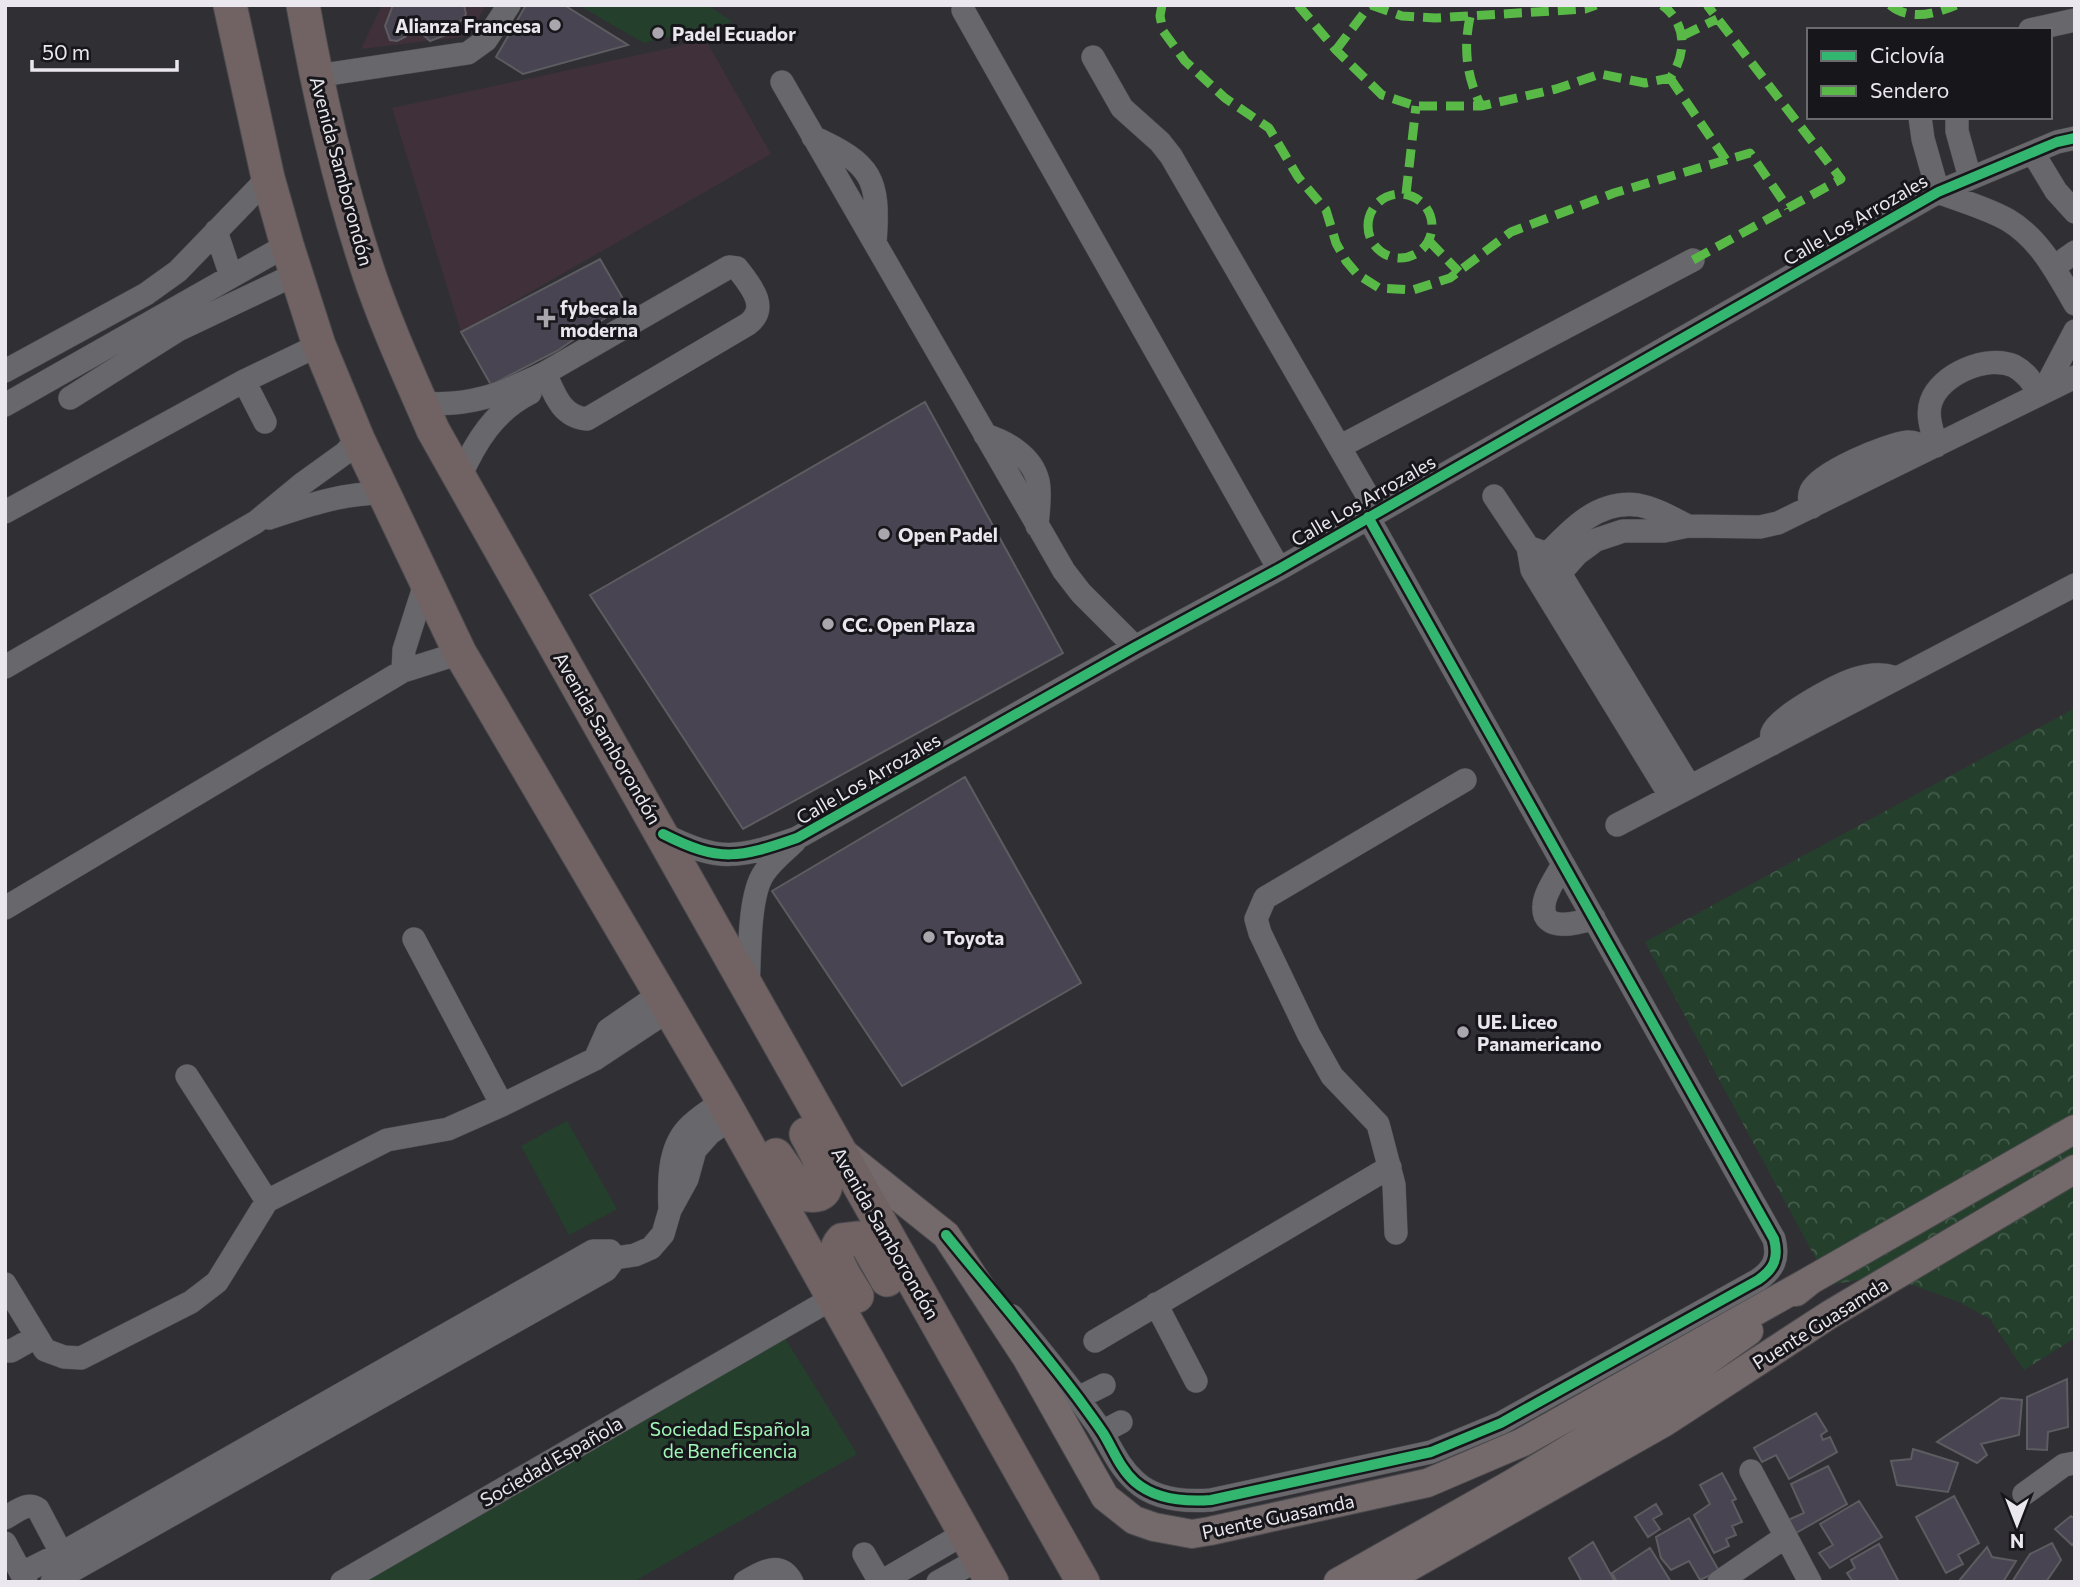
<svg xmlns="http://www.w3.org/2000/svg" width="2080" height="1587" font-family="Commissioner,sans-serif">
	<style>
		.commercial { fill: #3f303a }
		.forest { fill: url(#forest-crowns) }
		.park { fill: #24402c }
		.building { fill: #484451; stroke: #5d5c61; stroke-width: 2 }
		.lines { fill: none; stroke-linecap: round; stroke-linejoin: round }
		.minor-casing { stroke: #4b4a4e; stroke-width: 24 }
		.major-casing { stroke: #4b4a4e; stroke-width: 30 }
		.highway-casing { stroke: #4b4a4e; stroke-width: 35 }
		.minor { stroke: #68676b; stroke-width: 23 }
		.major { stroke: #756a6b; stroke-width: 28 }
		.highway { stroke: #716363; stroke-width: 33 }
		.quiet { stroke: #58b947; stroke-width: 9; stroke-dasharray: 18 9; stroke-linecap: butt }
		.cycleway-casing { stroke: #17161a; stroke-width: 15 }
		.cycleway { stroke: #33b770; stroke-width: 10 }
		.poi-dot { fill: #a9a7ad; stroke: #17161a; stroke-width: 2.5 }
		.labels { text-anchor: middle; dominant-baseline: central; stroke-width: 6; stroke-linejoin: round; paint-order: stroke }
		.poi-label { font-size: 19px; font-weight: bold; fill: #eae8ee; stroke: #17161a; text-anchor: start }
		.street-label { font-size: 19px; fill: #eae8ee; stroke: #17161a }
		.park-label { font-size: 19px; fill: #9ff6b6; stroke: #17161a }
	</style>
	<defs>
		<pattern id="forest-crowns" width="20" height="18" patternUnits="userSpaceOnUse" patternTransform="scale(1.75)"><rect width="20" height="18" fill="#24402c"/><path d="M2 6a3 3 0 1 1 6 0M12 15a3 3 0 1 1 6 0" fill="none" stroke="#445c4b"/></pattern>
	</defs>
	<rect width="100%" height="100%" fill="#302f34"/>
	<path class="commercial" d="M382,5H486L469,36L361,49Z
		M704,37L771,154L461,332L392,108L675,47Z"/>
	<path class="forest" d="M2075,708V1338L2024,1370L1990,1319L1959,1302L1885,1275L1830,1285L1645,942Z"/>
	<path class="park" d="M578,5H707L733,22L644,43Z
		M567,1121L617,1209L569,1235L521,1146Z
		M776,1324L857,1454L633,1582H326Z"/>
	<path class="building" d="M393,5H464L466,14L451,33L430,41L414,26L405,37L397,41L390,40L385,26Z
		M526,5H564L628,45L523,74L496,57Z
		M600,259L626,304L557,351L491,385L461,332Z
		M925,402L1063,653L743,829L590,595Z
		M965,777L1081,983L902,1086L772,891Z
		M2067,1379L2068,1427L2048,1432L2047,1450L2027,1449V1397Z
		M2001,1398L2022,1400L2019,1435L1981,1444L1987,1455L1977,1463L1937,1442Z
		M1816,1413L1827,1431L1821,1435L1823,1440L1830,1437L1837,1452L1789,1479L1776,1455L1762,1462L1754,1448Z
		M1913,1449L1958,1463L1948,1492L1897,1485L1891,1461L1911,1459Z
		M1828,1466L1847,1504L1796,1533L1788,1520L1804,1513L1791,1484Z
		M1722,1473L1736,1499L1732,1501L1742,1522L1732,1526L1736,1535L1726,1539L1729,1546L1714,1553L1694,1515L1710,1504L1700,1485Z
		M1954,1496L1979,1543L1958,1555L1963,1564L1946,1573L1916,1517Z
		M1859,1501L1882,1537L1830,1568L1819,1553L1833,1545L1820,1524Z
		M1656,1504L1662,1514L1653,1519L1660,1529L1648,1537L1635,1517Z
		M2071,1516L2075,1519V1542L2072,1545L2055,1529Z
		M1689,1518L1719,1571L1700,1580L1689,1561L1671,1570L1661,1558L1656,1537Z
		M1593,1542L1615,1582H1582L1569,1558Z
		M2052,1543L2061,1560L2046,1582H2012L2030,1554Z
		M1879,1544L1899,1582H1853L1847,1573L1855,1568L1851,1560Z
		M1987,1547L1992,1557L2016,1561L2003,1582H1958Z
		M1650,1548L1671,1582H1617L1612,1573Z"/>
	<g class="lines">
		<defs>
			<path id="minor" d="M963,10L1279,569
				M2030,30L2075,20
				M1093,57L1122,108L1160,142L1171,156L1377,512
				M316,76L468,53L486,40L509,5
				M782,82L1064,571L1081,593L1135,647
				M1920,117L1923,139L1938,192C1961,201 1987,208 2008,220C2040,239 2057,273 2075,304
				M1957,117V131L1970,178
				M813,137C872,164 880,178 875,243
				M2033,153L2056,191L2075,212
				M216,231L231,276
				M2054,267L2075,252
				M5,371L146,294L178,271L268,178
				M244,381L265,422
				M2043,392L2075,331
				M70,398L178,330L296,274
				M421,403C471,407 501,394 545,373L729,267L737,268C750,285 770,307 748,324L587,419C561,417 554,393 545,373
				M5,405L287,245
				M985,435C1007,442 1032,456 1038,481C1041,495 1038,512 1037,526
				M1341,446L1693,260
				M1936,446C1933,432 1926,416 1931,402C1940,374 1988,354 2014,366C2027,373 2032,382 2039,394
				M460,477C475,443 494,411 530,393
				M1494,496L1528,547L1532,570L1671,797
				M1812,507C1810,502 1808,497 1811,491C1820,472 1887,444 1908,442C1916,442 1922,445 1928,449
				M5,512L244,381L319,345
				M269,518C308,505 343,493 384,493
				M1528,547L1548,554L1690,787
				M1538,564C1565,536 1594,499 1638,505C1655,508 1672,518 1688,526
				M1545,590L1577,554L1596,540L1623,531H1664L1688,526L1760,527L1778,523L2075,377
				M5,667L256,522L302,484L345,453L358,439
				M403,671L404,650L425,584
				M1772,744C1772,740 1771,737 1772,733C1778,716 1837,685 1855,679C1867,675 1881,673 1893,677
				M1617,825L2075,585
				M663,834C720,863 739,858 797,838L1135,647L1279,569L1938,192L2057,142L2075,138
				M1563,864C1557,876 1545,892 1544,905C1541,934 1579,923 1594,918
				M5,908L403,671L460,653
				M414,939L502,1105
				M748,988C750,958 748,896 764,873C772,861 785,851 795,841
				M595,1059L608,1030L660,994
				M187,1076L267,1201
				M670,1210C669,1183 668,1150 687,1129C697,1118 711,1110 723,1101
				M1396,1233L1394,1185L1378,1124L1332,1076L1309,1035L1260,933L1256,919L1265,898L1465,780
				M5,1284L45,1350L64,1357L81,1358L191,1302L217,1282L267,1201L387,1140L448,1129L502,1105L595,1059L669,1010
				M1156,1304L1196,1381
				M1012,1316C1041,1351 1070,1386 1096,1423C1109,1442 1117,1465 1135,1481C1155,1500 1185,1502 1211,1500L1431,1452L1501,1423L1758,1280C1774,1269 1779,1258 1774,1239L1368,517
				M1095,1341L1390,1167
				M5,1351H11L36,1337
				M1078,1398L1104,1385
				M1102,1432L1121,1422
				M1751,1471L1810,1582
				M2024,1494L2064,1465L2075,1463
				M5,1518C16,1512 27,1501 38,1509L68,1566
				M5,1543L26,1582
				M864,1554L880,1582
				M22,1573L62,1553L593,1251H610L615,1258
				M52,1582L606,1270L615,1258L635,1255L651,1248L663,1234L670,1210L687,1179L695,1150L710,1133L732,1118
				M342,1582L833,1298
				M745,1582C762,1572 780,1560 792,1582
				M881,1582L965,1533
				M938,1582L979,1559
				M1719,1582L1785,1537"/>
			<path id="major" d="M846,1155L946,1235L1026,1357L1105,1497L1134,1520L1154,1527L1192,1534L1210,1531L1427,1483L1523,1442L1811,1280
				M1796,1292L1811,1280L2075,1129
				M1338,1582L1513,1483L1666,1390L1749,1331
				M1383,1582L1665,1422L1829,1315L2075,1169"/>
			<path id="highway" d="M230,5L268,178L287,245L319,345L358,439L460,653L723,1101L992,1582
				M303,5C319,95 339,183 368,271C386,325 410,377 433,430L1083,1582
				M776,1155L803,1194C848,1205 814,1149 806,1134
				M857,1296C848,1280 827,1256 842,1240L859,1238L866,1243L887,1280"/>
		</defs>
		<use href="#minor" class="minor-casing"/>
		<use href="#major" class="major-casing"/>
		<use href="#highway" class="highway-casing"/>
		<use href="#minor" class="minor"/>
		<use href="#major" class="major"/>
		<use href="#highway" class="highway"/>
		<path class="quiet" d="M1162,5L1160,16L1163,31L1185,61L1225,98L1269,128L1298,177L1326,210L1336,243L1346,261L1357,274L1379,288L1413,290L1450,278L1511,232L1614,193L1750,153L1788,208
			M1298,5L1336,50L1382,95L1416,106H1481L1556,89L1600,74L1645,83L1670,78C1687,54 1687,23 1662,5
			M1371,5L1402,16L1435,18L1553,11L1585,9L1596,5
			M1890,5C1909,21 1935,14 1956,5
			M1470,17C1463,50 1467,77 1481,106
			M1682,36L1717,19
			M1336,50L1370,5
			M1670,78L1726,160
			M1406,194L1416,106
			M1368 226a32 32 0 1 1 64 0a32 32 0 1 1-64 0Z
			M1429,241L1459,272
			M1693,260L1841,179L1707,5"/>
		<defs>
			<path id="cycleway" d="M663,834C720,863 739,858 797,838L1135,647L1279,569L1938,192L2057,142L2075,138
				M946,1235C990,1289 1036,1342 1078,1398C1086,1409 1095,1421 1103,1433C1113,1449 1120,1469 1135,1482C1156,1500 1185,1502 1211,1500L1431,1452L1501,1423L1758,1280C1774,1269 1779,1258 1774,1239L1368,517"/>
		</defs>
		<use href="#cycleway" class="cycleway-casing"/>
		<use href="#cycleway" class="cycleway"/>
	</g>
	<g class="poi-dot">
		<circle cx="555" cy="25" r="7"/>
		<circle cx="658" cy="33" r="7"/>
		<path d="M542.5 307.5h7v7h7v7h-7v7h-7v-7h-7v-7h7z"/>
		<circle cx="884" cy="534" r="7"/>
		<circle cx="828" cy="624" r="7"/>
		<circle cx="929" cy="937" r="7"/>
		<circle cx="1463" cy="1032" r="7"/>
	</g>
	<g class="labels">
		<g class="poi-label">
			<text x="541" y="25" text-anchor="end">Alianza Francesa</text>
			<text x="672" y="33">Padel Ecuador</text>
			<text x="560" y="307">fybeca la<tspan x="560" dy="22">moderna</tspan></text>
			<text x="898" y="534">Open Padel</text>
			<text x="842" y="624">CC. Open Plaza</text>
			<text x="943" y="937">Toyota</text>
			<text x="1477" y="1021">UE. Liceo<tspan x="1477" dy="22">Panamericano</tspan></text>
		</g>
		<g class="street-label">
			<text transform="translate(342 171) rotate(75)">Avenida Samborondón</text>
			<text transform="translate(1855 219) rotate(-30)">Calle Los Arrozales</text>
			<text transform="translate(1363 500) rotate(-30)">Calle Los Arrozales</text>
			<text transform="translate(608 738) rotate(60)">Avenida Samborondón</text>
			<text transform="translate(868 778) rotate(-30)">Calle Los Arrozales</text>
			<text transform="translate(886 1233) rotate(60)">Avenida Samborondón</text>
			<text transform="translate(1820 1323) rotate(-32)">Puente Guasamda</text>
			<text transform="translate(551 1461) rotate(-30)">Sociedad Española</text>
			<text transform="translate(1278 1516) rotate(-12)">Puente Guasamda</text>
		</g>
		<g class="park-label">
			<text x="730" y="1428">Sociedad Española<tspan x="730" dy="22">de Beneficencia</tspan></text>
		</g>
	</g>
	<rect width="2080" height="1587" fill="none" stroke="#eae8ee" stroke-width="14"/>
	<rect x="1807" y="28" width="245" height="91" fill="#17161a" stroke="#6b6a6f" stroke-width="2"/>
	<rect x="1821" y="51" width="35" height="10" fill="#33b770" stroke="#6b6a6f" stroke-width="2"/>
	<text x="1870" y="63" font-size="21" fill="#eae8ee">Ciclovía</text>
	<rect x="1821" y="86" width="35" height="10" fill="#58b947" stroke="#6b6a6f" stroke-width="2"/>
	<text x="1870" y="98" font-size="21" fill="#eae8ee">Sendero</text>
	<g transform="translate(2017 1524) rotate(180)" stroke="#17161a" stroke-width="5" paint-order="stroke">
	<path d="M0-5L12 26L0 18L-12 26Z" fill="#eae8ee"/>
	<text y="-10" font-size="19" font-weight="bold" text-anchor="middle" fill="#eae8ee">N</text>
	</g>
	<path d="M32 60v10h145v-10" fill="none" stroke="#eae8ee" stroke-width="3.5"/>
	<text x="42" y="60" font-size="21" fill="#eae8ee" stroke="#17161a" stroke-width="5" paint-order="stroke">50 m</text>
</svg>
